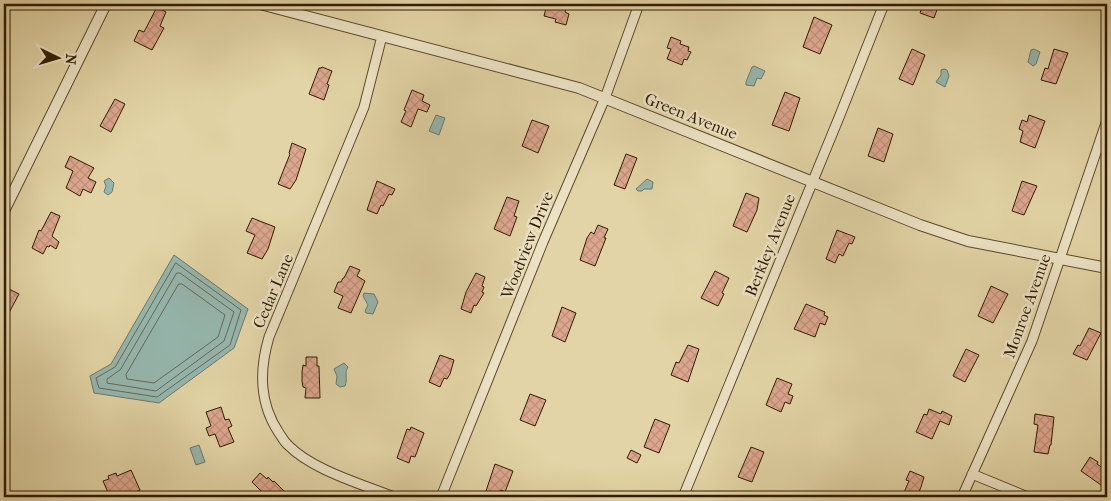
<svg xmlns="http://www.w3.org/2000/svg" width="1111" height="501" font-family="'IM FELL French Canon',serif">
	<style>
		.water { fill: #96b7af; stroke: #6e7969 }
		.lines { fill: none; stroke-linecap: round; stroke-linejoin: round }
		.shore { stroke: #646958; stroke-width: 1 }
		.building { fill: url(#building-cross-hatch); stroke: #311b00 }
		.minor-casing { stroke: #5d492a; stroke-width: 11 }
		.tertiary-casing { stroke: #5d492a; stroke-width: 12 }
		.minor { stroke: #ece3c5; stroke-width: 9 }
		.tertiary { stroke: #ece3c5; stroke-width: 10 }
		.labels { text-anchor: middle; dominant-baseline: central; stroke-width: 5; stroke-linejoin: round; paint-order: stroke }
		.street-label { font-size: 16px; fill: #311b00; stroke: #ece3c5 }
	</style>
	<defs>
		<pattern id="building-cross-hatch" width="8" height="8" patternUnits="userSpaceOnUse" patternTransform="scale(1.25)"><rect width="8" height="8" fill="#dda78f"/><path d="M0 0l8 8M0 8l8-8" fill="none" stroke="#be8f7a"/></pattern>
	</defs>
	<rect width="100%" height="100%" fill="#e2d4a6"/>
	<filter id="stains"><feTurbulence type="fractalNoise" baseFrequency=".004" numOctaves="4"/><feColorMatrix values="0 0 0 0 .2 0 0 0 0 .09 0 0 0 0 .02 0 0 0 .5 -.17"/></filter>
	<radialGradient id="worn" r=".72"><stop offset=".6" stop-color="#630" stop-opacity="0"/><stop offset="1" stop-color="#630" stop-opacity=".3"/></radialGradient>
	<path class="water" d="M1034,49L1040,52L1036,64L1033,66L1028,62L1031,50Z
		M754,66L765,71L761,79L757,78L754,86L746,85V82L752,67Z
		M944,69L947,70L949,76L945,87L936,82L941,75V70Z
		M436,115L445,118L439,135L429,131Z
		M109,178L114,183L112,192L108,195L104,192L106,186L104,181Z
		M647,179L653,182L652,189H644L642,191H638L636,189Z
		M174,255L248,309L234,348L159,403L94,393L90,376L111,364Z
		M364,293L374,294L378,302L373,314L366,313L365,311L368,305L363,296Z
		M344,363L348,367C344,373 348,379 345,386L340,387L336,384L337,376L334,369Z
		M199,445L205,462L196,465L190,448Z"/>
	<g class="lines">
		<path class="shore" d="M176,263L241,310L230,345L157,397L99,388L96,378L115,367Z
			M177,273H180L234,312L224,341L156,391L107,383V379L120,370Z
			M179,284H182L225,315L218,337L154,383L127,379L126,375Z"/>
	</g>
	<path class="building" d="M547,4H567L565,12L569,14L566,25L555,22L556,19L544,16Z
		M923,4H939L934,18L920,13Z
		M157,7L166,12L160,26L164,28L152,50L134,41L139,30L144,32Z
		M814,17L832,25L820,54L803,47Z
		M671,37L681,41L680,44L689,47L688,51L691,52L687,60L684,59L682,65L667,59L671,49L667,48Z
		M912,49L925,55L913,85L899,79Z
		M1054,49L1068,53L1056,84L1041,80L1045,68L1048,69Z
		M322,67L332,71L327,84L329,85L324,100L309,94L319,68H321Z
		M412,90L424,95L422,101L430,105L427,112L418,109L411,127L401,122L406,111L404,110Z
		M785,92L800,98L789,131L772,125Z
		M115,99L125,104L111,132L100,126Z
		M1029,115L1045,121L1035,148L1020,142L1023,131L1019,129L1022,120L1027,122Z
		M532,120L549,126L538,153L522,146Z
		M878,128L893,134L884,162L868,156Z
		M292,143L306,149L296,180L290,189L278,184L290,154L289,153Z
		M626,154L637,158L625,189L614,185Z
		M70,156L94,168L88,178L96,182L91,193L83,189L80,196L66,188L73,171L65,167Z
		M377,181L395,189L392,195L389,194L383,206L381,205L377,214L367,210Z
		M1022,181L1037,186L1024,215L1012,211Z
		M746,193L759,198L757,210L747,232L733,226Z
		M507,197L519,201L514,216L517,217L510,236L494,229Z
		M51,212L60,216L52,236L59,242L56,249L50,245L49,247L47,246L43,254L32,248L39,230L41,231Z
		M252,218L275,227L268,249L262,259L247,253L255,235L246,231Z
		M598,225L608,229L604,238H606L595,266L580,260L587,238L591,232L594,234Z
		M837,230L855,237L852,244L849,243L843,256L839,254L835,263L826,259Z
		M350,266L360,270L357,276L365,281L351,313L338,308L343,296L334,292L338,282H341L343,278H344Z
		M715,271L729,278L722,293L724,294L718,306L701,298Z
		M476,273L485,277L482,286L484,287L482,292L484,293L476,306L474,305L471,313L461,309L466,292Z
		M991,286L1008,294L993,323L978,316Z
		M7,288L19,294L4,322V295Z
		M806,304L825,312L824,315L828,317L825,325L820,323L815,337L794,329Z
		M562,307L576,313L565,342L552,336Z
		M1089,328L1101,333L1087,360L1073,354L1078,345L1080,346Z
		M688,345L699,349L688,382L671,375L676,362L679,363Z
		M966,349L979,355L965,382L953,376Z
		M440,355L454,360L450,374L447,379L444,378L440,387L429,382Z
		M306,357H317V366H319L320,398H305L306,388L303,387L302,381V372L303,365L306,366Z
		M777,378L792,384L788,394L793,396L790,404L785,402L781,412L766,405Z
		M530,394L546,400L535,426L520,420Z
		M221,407L225,420L229,419L232,426L228,428L234,442L220,447L215,434L209,436L206,428L211,426L206,412Z
		M929,409L941,414L942,411L952,416L949,425L940,421L932,439L916,432L924,414L927,415Z
		M1035,414L1054,417L1051,445H1050L1048,454L1034,452L1038,425L1034,424Z
		M655,419L670,425L659,453L644,447Z
		M411,427L424,433L415,457L411,456L409,463L397,458L407,429L410,430Z
		M751,447L764,452L752,482L738,477Z
		M631,450L641,455L637,463L627,458Z
		M1090,457L1098,462L1097,464L1107,471V482L1104,487L1081,471Z
		M495,464L513,471L505,492L501,490L498,496L486,491Z
		M131,470L140,490L129,495L127,491L110,497L103,481L109,479L108,476L116,473L117,476Z
		M910,471L924,477L921,487L917,497H902L909,481L906,480Z
		M260,473L267,479L268,477L273,482L274,481L284,491L279,497H267L252,482Z"/>
	<g class="lines">
		<defs>
			<path id="minor" d="M382,36L364,107L269,337C259,371 259,403 279,433C282,437 284,442 288,445C312,470 362,484 394,497
				M972,474L1028,497
				M441,497L543,242L605,98L639,4
				M683,497L840,115L884,4
				M962,497L1032,341L1107,120"/>
			<path id="tertiary" d="M260,4L579,88L920,225L968,241L1107,268
				M4,211L106,4"/>
		</defs>
		<use href="#minor" class="minor-casing"/>
		<use href="#tertiary" class="tertiary-casing"/>
		<use href="#minor" class="minor"/>
		<use href="#tertiary" class="tertiary"/>
	</g>
	<g class="labels">
		<g class="street-label">
			<text transform="translate(691 116) rotate(22)">Green Avenue</text>
			<text transform="translate(527 245) rotate(-68)">Woodview Drive</text>
			<text transform="translate(770 245) rotate(-68)">Berkley Avenue</text>
			<text transform="translate(273 291) rotate(-67)">Cedar Lane</text>
			<text transform="translate(1027 306) rotate(-70)">Monroe Avenue</text>
		</g>
	</g>
	<rect width="1111" height="501" fill="none" stroke="#e2d4a6" stroke-width="20"/>
	<rect x="5" y="5" width="1101" height="491" fill="none" stroke="#311b00" stroke-width="2.5"/>
	<rect x="10" y="10" width="1091" height="481" fill="none" stroke="#311b00"/>
	<g transform="translate(58 58) rotate(95)" stroke="#ece3c5" stroke-width="4" paint-order="stroke">
	<path d="M0-4L9 19L0 12L-9 19Z" fill="#311b00"/>
	<text y="-8" font-size="14" font-weight="bold" text-anchor="middle" fill="#311b00">N</text>
	</g>
	<rect width="100%" height="100%" filter="url(#stains)"/>
	<rect width="100%" height="100%" fill="url(#worn)"/>
</svg>
